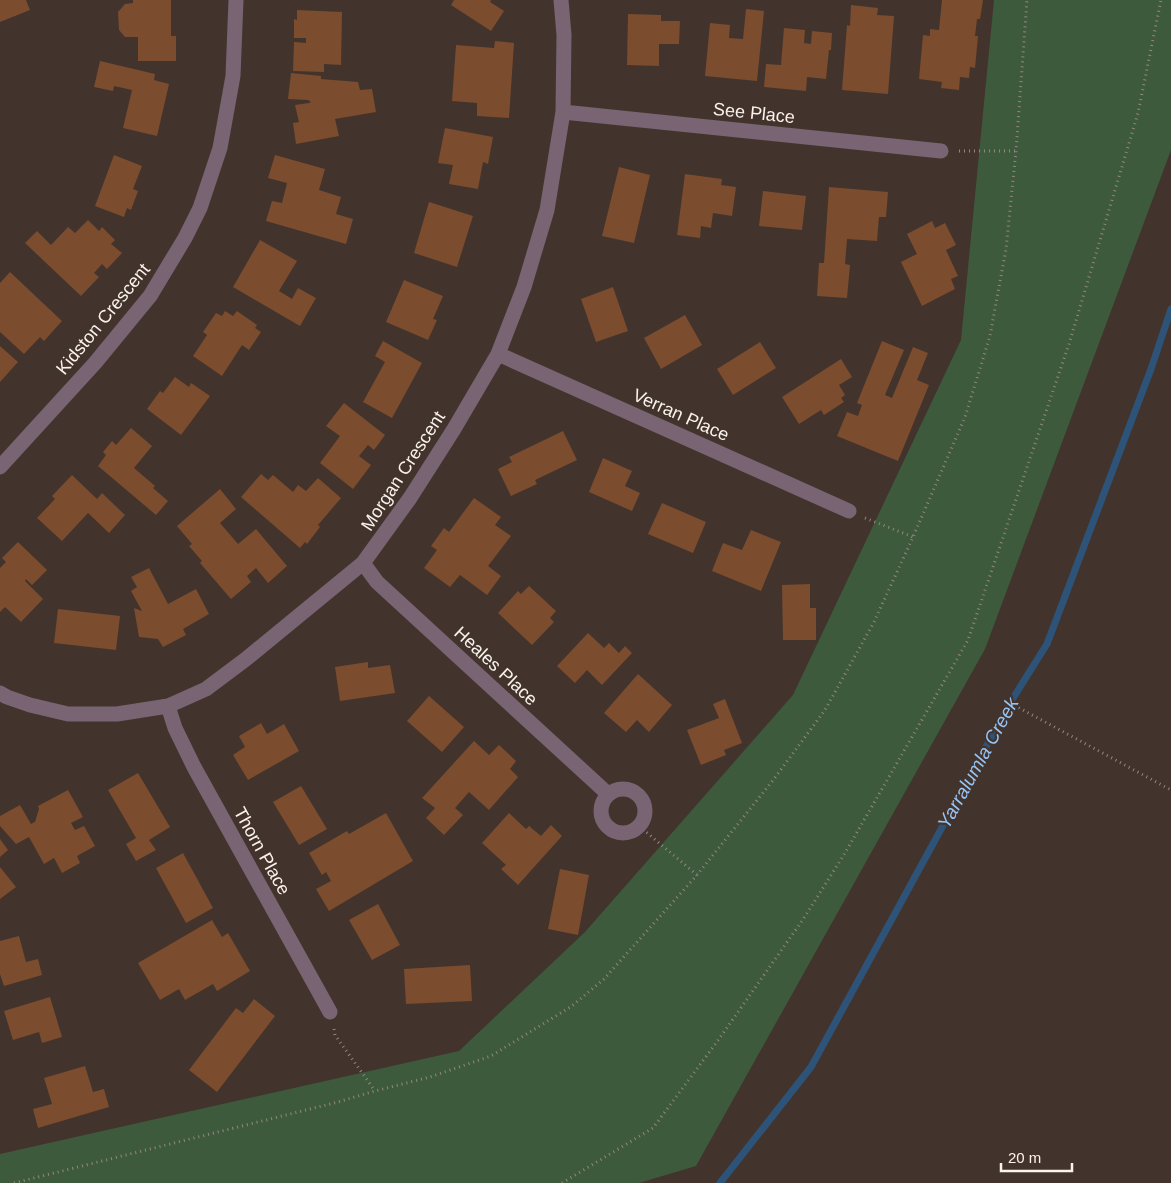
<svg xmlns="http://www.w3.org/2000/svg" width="1171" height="1183" font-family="Helvetica,sans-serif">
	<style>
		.green { fill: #3d5a3d }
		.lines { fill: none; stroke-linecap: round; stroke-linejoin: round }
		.stream { stroke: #2e5379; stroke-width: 7 }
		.building { fill: #7b4c2e }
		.path { stroke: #938781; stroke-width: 3; stroke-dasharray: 1 4; stroke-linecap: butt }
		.minor { stroke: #796473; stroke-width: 15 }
		.labels { text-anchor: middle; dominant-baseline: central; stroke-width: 4.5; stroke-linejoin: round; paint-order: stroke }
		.street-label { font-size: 18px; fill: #fbf2ed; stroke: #42342c }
		.water-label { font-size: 19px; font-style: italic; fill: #96c3f5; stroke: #42342c }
	</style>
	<rect width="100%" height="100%" fill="#42342c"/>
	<path class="green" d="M994,0H1171V150L985,649L696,1166L639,1183H0V1154L459,1051L585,932L793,695L961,340Z"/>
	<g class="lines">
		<path class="stream" d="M720,1183L811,1067L1010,703L1047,644L1151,369L1171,309"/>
	</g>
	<path class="building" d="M0,0H26L30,10L0,22Z
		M133,0H171V36H176V61H138V37H125L119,30L118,12L125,4L133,3Z
		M454,0H491L490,2L504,11L491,31L451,5Z
		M942,0H983L980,19H977L975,36H978L975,68L970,67L969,78L960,77L959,90L941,88L942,82L919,79L923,35L930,36V29L939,30Z
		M851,5L878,8L877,15L894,16L888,94L842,90L847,25L850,26Z
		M746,9L764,11L757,81L705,76L710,23L730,25L729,38L743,39Z
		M297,10L342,12L341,65L324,64V72L293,71L294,42L306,43V38H294V19L297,20Z
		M628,14L661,15V21H680L679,44H659V66L627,65Z
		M784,28L805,30L804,43L811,44L812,31L832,33L831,50H829L826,79L807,77L806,91L764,87L766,64L781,65Z
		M495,41L514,43L509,118L477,116V103L452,101L456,45L494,48Z
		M100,61L155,74L154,80L169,84L157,136L123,128L132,90L114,86L113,91L94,87Z
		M291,73L321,76V79L358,82L360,90L372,89L376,112L335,119L339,136L296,144L293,123L299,122L295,105L309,103L311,102L308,100L288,99Z
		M445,128L493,137L488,164L483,162L478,189L449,184L453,165L438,163Z
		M114,155L142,166L133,189L138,191L131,210L127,208L124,217L95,206Z
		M275,155L325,169L319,190L341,197L336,214L353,219L346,244L266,221L272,201L282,203L287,183L268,178Z
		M619,167L650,175L634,243L602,236Z
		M685,174L722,179L721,185L736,187L732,216L713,213L711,228L701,226L700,238L677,235Z
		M829,187L888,192L886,217H879L877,241L847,239L845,264L850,265L847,298L817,296L819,263H824Z
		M763,191L806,196L802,230L759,226Z
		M429,202L473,216L457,267L414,253Z
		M88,220L99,231L102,227L115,240L111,244L122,253L107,269L102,264L94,273L99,277L81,296L25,243L37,231L51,245L68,227L75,233Z
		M932,221L935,228L945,223L956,245L946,250L958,276L951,279L955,289L922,306L901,262L917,254L907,234Z
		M260,240L297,261L279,291L292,299L298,288L316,298L300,326L233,287Z
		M10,272L62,321L44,341L40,337L24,354L0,332V283Z
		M404,280L443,296L433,319L437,320L428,340L386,322Z
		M613,287L628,331L596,342L581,299Z
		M225,311L233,316L237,311L257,325L255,328L261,332L249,350L242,345L222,376L193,356L207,335L203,332L216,313L222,316Z
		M685,315L702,345L661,369L644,338Z
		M383,341L422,363L392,418L363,402L385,362L375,356Z
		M882,341L904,350L885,395L892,398L913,347L928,353L917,380L929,385L898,461L837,436L847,412L858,416L862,405L857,403Z
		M760,342L776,368L733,395L717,369Z
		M0,346L18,362L0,382Z
		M841,359L852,377L839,385L845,395L841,398L844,402L824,415L821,410L799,424L782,397Z
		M175,377L189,387L191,383L210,396L181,435L147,409L160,391L163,393Z
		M344,403L385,435L374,450L368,445L359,456L371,465L353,489L320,463L340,436L326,426Z
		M131,428L152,446L134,468L155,486L153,488L168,501L156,515L98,466L106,455L103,452L112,441L116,445Z
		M563,431L577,460L535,480L537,484L511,496L498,469L512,462L509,457Z
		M603,458L632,471L625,486L640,493L632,511L589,492Z
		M261,474L268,480L273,475L293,492L298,485L306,491L318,478L341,498L318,525L320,527L307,544L305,542L300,548L241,497Z
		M72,475L97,499L102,493L125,515L109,533L88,513L62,541L37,518L55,499L52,496Z
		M220,489L236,509L220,523L238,544L256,529L287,566L268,583L256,568L247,576L251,582L231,599L200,563L202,561L189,546L192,544L177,526Z
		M474,498L501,517L495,525L511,536L488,566L501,576L487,595L460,575L450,587L424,568L437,550L431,546L444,528L449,532Z
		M662,503L706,522L693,553L648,534Z
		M751,530L781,542L761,591L712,571L723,543L742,550Z
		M18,542L47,570L32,585L26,579L25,581L43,599L21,622L5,607L0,612V568L6,562L2,558Z
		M149,568L168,604L196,589L209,614L183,629L186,635L163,647L158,639L139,637L134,608L142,611L131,591L137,587L131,577Z
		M810,584V608H816V640H783L782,585Z
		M529,586L556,611L550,618L554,622L532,645L498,613L518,591L521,594Z
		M58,609L120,616L116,650L54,643Z
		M588,633L604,648L609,643L619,653L625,646L632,653L602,685L587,670L575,683L557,666Z
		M368,662V668L390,665L395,693L340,701L335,667Z
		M638,674L672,705L649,732L637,720L626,732L604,713Z
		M429,696L464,727L442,752L407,721Z
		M725,699L742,743L724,750L726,755L701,765L687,730L719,718L713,704Z
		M261,723L267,734L284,724L299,751L248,780L233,755L245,747L239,736Z
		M474,741L489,755L499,745L516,761L510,769L518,777L489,810L469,792L455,808L463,815L444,835L426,818L435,808L422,798Z
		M138,773L170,827L149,840L156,850L136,861L126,844L136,838L108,790Z
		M301,786L327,829L299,845L273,802Z
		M68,790L83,817L71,823L75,830L84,826L95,846L77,856L80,863L62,873L54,858L44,864L29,837L16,844L0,826V816L20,805L31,824L35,822L39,809L38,806Z
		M386,813L413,861L329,911L316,889L331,881L326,872L322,875L309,853L347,831L349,834Z
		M509,813L526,829L529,826L541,836L551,825L562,836L518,885L501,869L506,865L482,843Z
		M0,839L8,850L0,857Z
		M183,853L213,908L186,923L156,868Z
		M0,867L16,887L0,899Z
		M560,869L589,875L578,935L548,929Z
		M378,904L400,945L372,960L349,920Z
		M212,920L222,937L228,933L250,971L217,991L213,984L185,1000L179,989L160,1000L138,963Z
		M19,936L26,962L38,959L42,975L4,986L0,974V941Z
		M470,965L472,1001L406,1004L404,969Z
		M50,997L62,1037L42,1043L39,1032L13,1040L4,1011Z
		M254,999L275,1016L217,1092L189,1070L236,1008L243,1013Z
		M85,1066L93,1092L104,1089L109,1107L38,1128L33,1109L52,1104L44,1078Z"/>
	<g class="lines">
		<path class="path" d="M959,151H1016
			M865,518L913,537
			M1010,703L1171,790
			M639,826L697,875
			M334,1029L335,1035L375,1091
			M14,1183L338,1102L375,1091L430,1077L491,1056L572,1006L604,979L697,875L774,779L825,710L874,622L913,537L965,417L990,336L1006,249L1016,151L1027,0
			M562,1183L653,1128L719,1039L804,918L845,853L968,640L1069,344L1138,113L1161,0"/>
		<path class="minor" d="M563,112L941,151
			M498,354L849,511
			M0,467L95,363L150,296L185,238L200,208L220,148L233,76L236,0
			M363,563L377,582L608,794
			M0,693L7,697L30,705L68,714H117L168,706L206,689L246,659L363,563L410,498L454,429L498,354L524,287L547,210L563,112L564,35L561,0
			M168,706L175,728L194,767L330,1012
			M601 811a22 22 0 1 1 44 0a22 22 0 1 1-44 0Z"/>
	</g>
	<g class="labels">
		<g class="street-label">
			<text transform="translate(754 113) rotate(6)">See Place</text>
			<text transform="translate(103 319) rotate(-51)">Kidston Crescent</text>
			<text transform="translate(681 415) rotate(24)">Verran Place</text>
			<text transform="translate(403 471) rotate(-57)">Morgan Crescent</text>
			<text transform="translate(496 666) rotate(43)">Heales Place</text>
			<text transform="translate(262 851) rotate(61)">Thorn Place</text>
		</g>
		<g class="water-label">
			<text transform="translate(978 763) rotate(-61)">Yarralumla Creek</text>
		</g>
	</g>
	<path d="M1001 1163v8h71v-8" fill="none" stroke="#fbf2ed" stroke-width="2.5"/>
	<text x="1008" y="1163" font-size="15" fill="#fbf2ed" stroke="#42342c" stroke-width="4" paint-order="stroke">20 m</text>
</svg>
